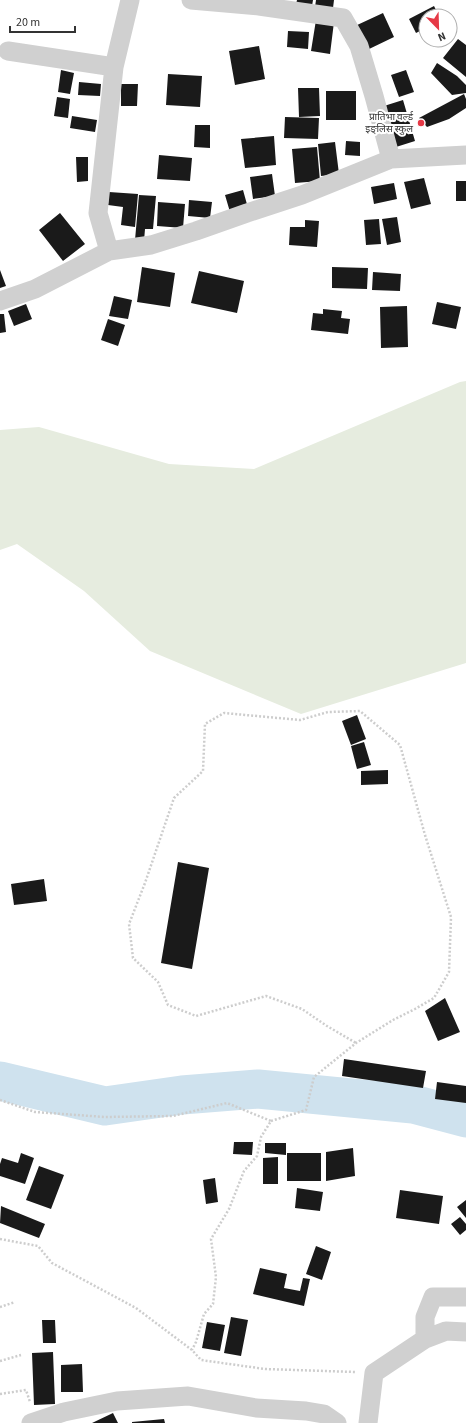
<svg xmlns="http://www.w3.org/2000/svg" width="466" height="1423" font-family="'Source Sans 3','Noto Sans Devanagari',sans-serif">
	<style>
		.green { fill: #e6ecdf }
		.lines { fill: none; stroke-linecap: round; stroke-linejoin: round }
		.river { stroke: #cfe2ee; stroke-width: 39 }
		.building { fill: #1a1a1a }
		.path { stroke: #cdcdcd; stroke-width: 2.5; stroke-dasharray: 2 2; stroke-linecap: butt }
		.street { stroke: #d0d0d0; stroke-width: 19 }
		.poi-dot { fill: #e63946; stroke: #fff; stroke-width: 1.5 }
		.labels { text-anchor: middle; dominant-baseline: central; stroke-width: 4; stroke-linejoin: round; paint-order: stroke }
		.poi-label { font-size: 10px; fill: #333; stroke: #fff; text-anchor: end }
	</style>
	<rect width="100%" height="100%" fill="#fff"/>
	<path class="green" d="M466,381V663L301,714L150,651L84,591L17,544L0,550V430L39,427L169,464L254,469L460,382Z"/>
	<g class="lines">
		<path class="river" d="M0,1081L105,1106L182,1095L258,1089L413,1104L466,1118"/>
	</g>
	<path class="building" d="M297,0H313L312,6L296,4Z
		M316,0H334L333,8L315,7Z
		M434,6L439,16H426V28L416,33L409,19Z
		M383,13L394,37L367,50L355,26Z
		M316,20L334,22L330,54L311,51Z
		M288,31L309,32L308,49L287,47Z
		M458,39L466,45V77L443,58Z
		M259,46L265,79L235,85L229,51Z
		M437,63L457,76L466,85V93L452,95L431,73Z
		M61,70L74,73L70,94L58,92Z
		M406,70L414,92L399,97L391,75Z
		M168,74L202,76L200,107L166,105Z
		M79,82L101,84L100,96L78,95Z
		M121,84H138L137,106H121Z
		M298,88H319L320,116L299,117Z
		M326,91H356V120H326Z
		M464,94L466,99V108L449,119L427,127L419,118Z
		M57,97L70,99L68,118L54,116Z
		M403,100L415,141L396,147L384,106Z
		M72,116L97,120L95,132L70,128Z
		M285,117L319,118L318,139L284,138Z
		M195,125H210V148L194,147Z
		M274,136L276,165L245,168L241,139Z
		M346,141L360,142V156L345,155Z
		M335,142L339,174L321,176L318,144Z
		M317,147L320,181L295,183L292,149Z
		M159,155L192,158L190,181L157,179Z
		M76,157H88V181L77,182Z
		M272,174L275,196L253,199L250,177Z
		M424,178L431,204L411,209L404,182Z
		M456,181H466V201H456Z
		M394,183L397,199L374,204L371,187Z
		M243,190L248,208L230,212L225,195Z
		M109,192L138,194L135,227L121,225L123,207L108,205Z
		M139,195L156,196L153,229H145L144,241L135,240Z
		M189,200L212,202L210,218L188,216Z
		M158,202L185,204L183,228L157,226Z
		M60,213L85,244L63,261L39,230Z
		M397,217L401,242L387,245L382,219Z
		M379,219L381,244L366,245L364,220Z
		M305,220L319,221L317,247L289,245L290,227H305Z
		M142,267L175,273L170,307L137,302Z
		M332,267L368,268L367,289L332,288Z
		M0,270L6,286L0,288Z
		M199,271L244,281L237,313L191,303Z
		M373,272L401,274L400,291L372,290Z
		M114,296L132,300L128,319L109,316Z
		M437,302L461,307L456,329L432,324Z
		M26,304L32,319L14,326L8,311Z
		M407,306L408,347L381,348L380,307Z
		M323,309L342,311L341,318L350,319L348,334L311,330L313,313L323,314Z
		M0,314H4L6,332L0,333Z
		M108,319L125,325L118,346L101,340Z
		M357,715L366,739L351,745L342,721Z
		M364,742L371,765L357,769L351,746Z
		M388,770V784L361,785V771Z
		M178,862L209,868L192,969L161,963Z
		M44,879L47,901L14,905L11,884Z
		M445,998L460,1032L438,1041L425,1011Z
		M344,1059L426,1071L423,1088L342,1076Z
		M437,1082L466,1086V1103L435,1099Z
		M234,1142H253L252,1155L233,1154Z
		M265,1143H286V1155L265,1153Z
		M353,1148L355,1176L326,1181V1152Z
		M21,1153L34,1158L25,1184L0,1176V1164L2,1158L18,1163Z
		M287,1153H321V1181H287Z
		M278,1157V1184H263V1158Z
		M39,1166L64,1175L51,1209L26,1200Z
		M215,1178L218,1202L206,1204L203,1180Z
		M297,1188L323,1192L320,1211L295,1208Z
		M400,1190L443,1196L439,1224L396,1218Z
		M466,1200V1218L457,1207Z
		M1,1206L45,1224L39,1238L0,1223Z
		M460,1217L466,1224V1230L460,1235L451,1224Z
		M316,1246L331,1252L322,1280L306,1274Z
		M260,1268L287,1274L284,1288L300,1291L303,1278L310,1279L304,1306L253,1294Z
		M231,1317L248,1320L241,1356L224,1353Z
		M42,1320H55L56,1343H43Z
		M207,1322L225,1325L220,1351L202,1348Z
		M53,1352L55,1404L34,1405L32,1353Z
		M82,1364L83,1392H61V1365Z
		M113,1413L118,1423H92Z
		M164,1419L165,1423H132V1422Z"/>
	<g class="lines">
		<path class="path" d="M0,1100L35,1112L105,1117L173,1116L227,1103L271,1121L261,1137L257,1156L244,1171L229,1209L211,1239L216,1277L213,1304L204,1314L196,1342L192,1350
			M271,1121L306,1110L314,1077L356,1043L393,1020L415,1009L434,998L449,972L451,917L425,835L400,745L360,711L328,712L300,720L224,713L205,724L203,771L174,798L145,883L129,924L133,958L158,982L168,1005L196,1016L266,996L302,1009L327,1026L356,1043
			M0,1239L38,1246L52,1263L136,1308L192,1350L201,1360L265,1369L355,1372
			M0,1307L15,1302
			M0,1361L21,1355
			M0,1394L26,1390L30,1402"/>
		<path class="street" d="M191,0L259,6L343,18L359,46L374,96L391,159
			M8,51L114,67
			M109,251L98,213L114,67L130,0
			M0,301L35,289L109,251L151,245L196,231L247,213L302,195L391,159L466,155
			M425,1339V1317L433,1297H466
			M31,1423L64,1412L117,1401L188,1396L256,1408L306,1411L324,1414L337,1423
			M368,1423L374,1373L425,1339L446,1331L466,1332"/>
	</g>
	<circle class="poi-dot" cx="421" cy="123" r="4"/>
	<g class="labels">
		<g class="poi-label">
			<text x="413" y="117">प्रातिभा वर्ल्ड<tspan x="413" dy="12">इङ्लिस स्कुल</tspan></text>
		</g>
	</g>
	<g transform="translate(438 28) rotate(157)"><circle r="19" fill="#ffffff" stroke="#adadad"/>
	<path d="M0-3L7 15L0 10L-7 15Z" fill="#e63946"/>
	<text y="-6" font-size="11" font-weight="bold" text-anchor="middle" fill="#333333">N</text>
	</g>
	<path d="M10 26v6h65v-6" fill="none" stroke="#333333" stroke-width="2"/>
	<text x="16" y="26" font-size="12" fill="#333333" stroke="#ffffff" stroke-width="3" paint-order="stroke">20 m</text>
</svg>
